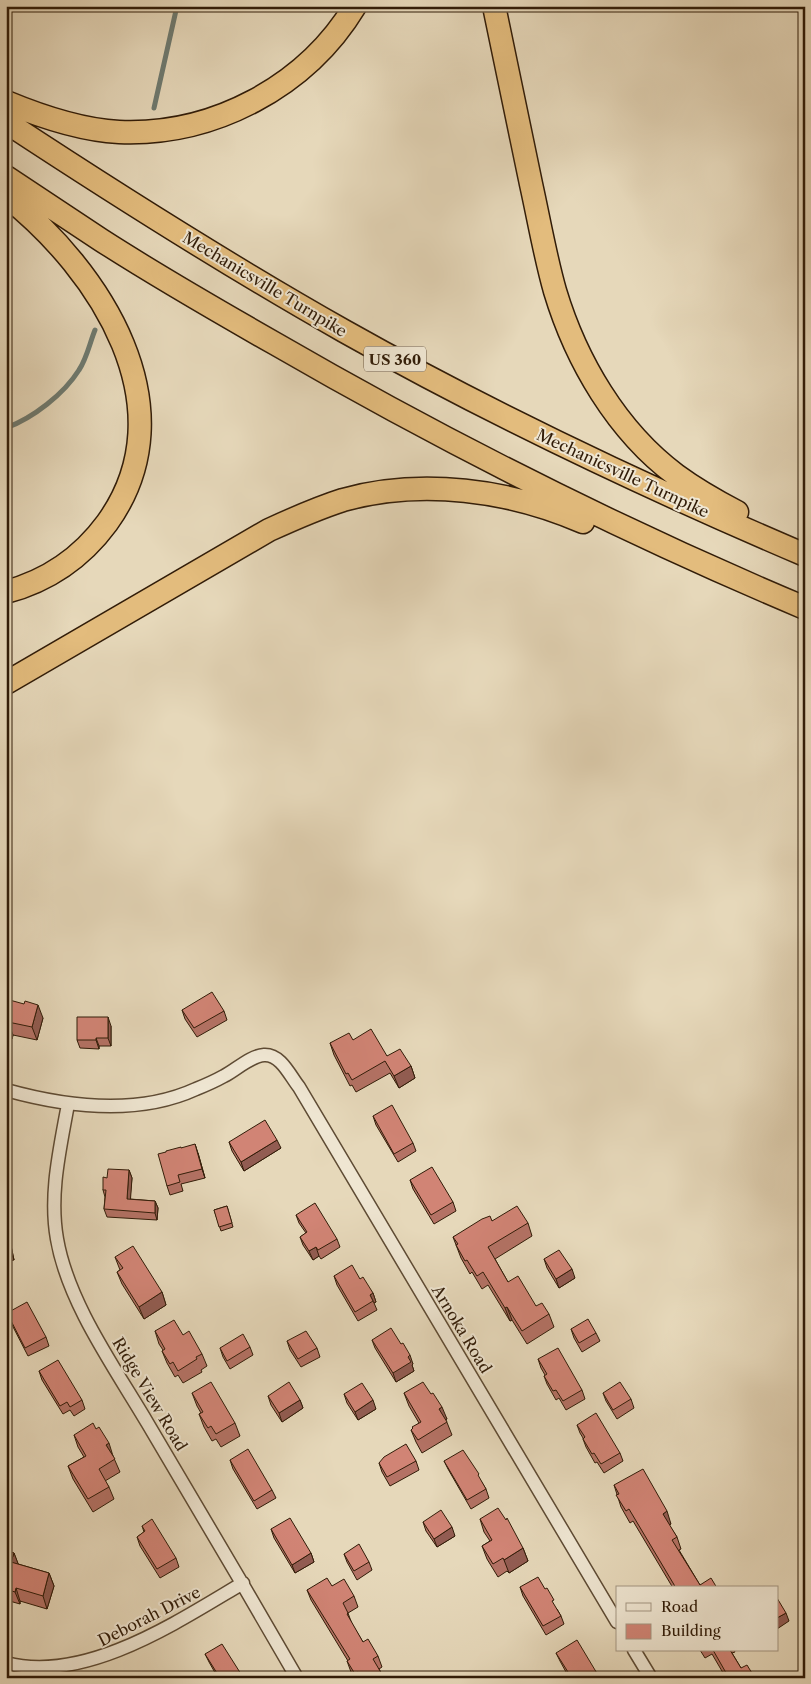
<svg xmlns="http://www.w3.org/2000/svg" width="811" height="1684" font-family="'Libre Caslon Text',serif">
	<style>
		.lines { fill: none; stroke-linecap: round; stroke-linejoin: round }
		.stream { stroke: #6e7a70; stroke-width: 5 }
		.street-casing { stroke: #5e4b34; stroke-width: 15 }
		.highway-casing { stroke: #311c08; stroke-width: 25 }
		.street { stroke: #efe6d2; stroke-width: 12 }
		.highway { stroke: #e3bc7d; stroke-width: 22 }
		.wall { fill: #b47265; stroke: #311c08 }
		.shaded-wall { fill: #925c52; stroke: #311c08 }
		.building { fill: #d18475; stroke: #311c08 }
		.labels { text-anchor: middle; dominant-baseline: central; stroke-width: 4; stroke-linejoin: round; paint-order: stroke }
		.shield { fill: #efe6d2; stroke: #6a5945; stroke-width: 1 }
		.shield-label { font-size: 15px; font-weight: bold; fill: #311c08 }
		.street-label { font-size: 16px; fill: #311c08; stroke: #efe6d2 }
	</style>
	<rect width="100%" height="100%" fill="#e6d8ba"/>
	<filter id="stains"><feTurbulence type="fractalNoise" baseFrequency=".004" numOctaves="4"/><feColorMatrix values="0 0 0 0 .2 0 0 0 0 .09 0 0 0 0 .02 0 0 0 .5 -.17"/></filter>
	<radialGradient id="worn" r=".72"><stop offset=".6" stop-color="#630" stop-opacity="0"/><stop offset="1" stop-color="#630" stop-opacity=".3"/></radialGradient>
	<g class="lines">
		<path class="stream" d="M154,108L177,6
			M6,428C33,418 64,394 79,370C87,358 90,342 95,330"/>
		<defs>
			<path id="street" d="M6,1090C67,1107 137,1116 196,1089C206,1085 215,1081 224,1076C236,1070 250,1056 264,1055C281,1054 290,1076 299,1087L617,1622
				M68,1104C60,1149 49,1194 57,1239C68,1303 115,1368 148,1424C198,1508 248,1593 297,1678
				M634,1650L651,1678
				M6,1663C85,1684 177,1622 243,1583"/>
			<path id="highway" d="M494,6C506,65 519,125 531,184C539,220 545,256 555,291C576,361 617,431 676,475C695,489 716,501 737,512
				M6,102C42,117 80,130 119,132C213,136 306,87 355,6
				M6,122C117,195 229,266 344,331C493,415 648,488 805,555
				M6,177C38,198 69,219 101,240C157,276 216,310 274,343C445,442 622,531 805,608
				M6,196C100,270 190,408 107,523C82,557 47,581 6,592
				M6,683L269,530C293,519 318,508 343,500C421,478 510,490 583,522"/>
		</defs>
		<use href="#street" class="street-casing"/>
		<use href="#highway" class="highway-casing"/>
		<use href="#street" class="street"/>
		<use href="#highway" class="highway"/>
	</g>
	<path class="wall" d="M6,999L43,1018L37,1040L13,1035L12,1039L6,1037Z
		M182,1010L224,1011L227,1020L197,1037L185,1019Z
		M111,1026V1046H99V1049L80,1048L77,1040Z
		M353,1040L387,1056L411,1066L415,1078L399,1088L390,1073L356,1092L352,1085L350,1086L334,1055L330,1043Z
		M373,1116L413,1143L416,1151L398,1162L376,1125Z
		M229,1142L281,1148L244,1171L232,1151Z
		M182,1148L198,1153L205,1178L181,1184L183,1191L170,1195L167,1186Z
		M129,1170L132,1178L130,1199L155,1201L158,1208L157,1220L107,1217L104,1209L105,1197L103,1190L107,1178Z
		M410,1180L453,1202L456,1211L434,1224L413,1189Z
		M227,1206L233,1227L221,1231L214,1210Z
		M296,1215L337,1239L340,1247L321,1259L319,1256L313,1260L303,1245L300,1237L306,1233L299,1223Z
		M492,1221L528,1223L532,1236L495,1259L508,1282L536,1306L549,1314L554,1327L527,1344L512,1320L510,1321L488,1285L482,1289L472,1272L470,1274L461,1258L453,1237Z
		M6,1230L10,1241L14,1260L6,1262Z
		M115,1257L162,1292L166,1305L144,1319L122,1284L117,1272L120,1270Z
		M544,1259L575,1278L559,1288L547,1268Z
		M334,1276L360,1279L373,1293L376,1302L374,1303L377,1310L358,1321L337,1285Z
		M7,1313L46,1337L49,1346L28,1356L10,1321Z
		M571,1329L596,1333L600,1341L582,1352L574,1338Z
		M155,1331L183,1335L202,1354L207,1366L201,1370L202,1372L183,1383L178,1375L175,1377L167,1363L162,1351L163,1350L159,1344Z
		M372,1340L401,1344L413,1364L412,1365L414,1371L396,1382L375,1348Z
		M287,1341L317,1348L320,1357L301,1367L290,1350Z
		M250,1347L253,1355L230,1369L223,1357L220,1348Z
		M538,1359L582,1390L585,1399L566,1410L559,1398L556,1400L547,1384L544,1376L545,1375L541,1368Z
		M39,1371L82,1400L85,1409L74,1416L70,1410L63,1414L42,1380Z
		M192,1393L235,1423L240,1436L221,1447L216,1439L212,1441L204,1427L199,1414L201,1413L197,1406Z
		M404,1393L431,1394L447,1419L446,1420L452,1435L422,1453L416,1442L411,1430L419,1423L409,1406Z
		M603,1393L631,1399L634,1408L617,1419L606,1401Z
		M344,1394L376,1409L358,1420L347,1403Z
		M268,1396L300,1400L303,1408L282,1422L271,1405Z
		M577,1425L620,1453L623,1461L604,1473L597,1462L595,1463L586,1447L583,1439V1438L580,1433Z
		M74,1435L113,1456L120,1472L105,1481L109,1487L114,1499L93,1512L73,1479L68,1466L84,1457L78,1447Z
		M230,1460L272,1490L276,1498L257,1509L233,1469Z
		M416,1461L419,1470L390,1486L382,1472L379,1463Z
		M444,1461L481,1481L486,1489L489,1498L471,1509L448,1469Z
		M614,1485L671,1524L669,1525L677,1537L681,1549L679,1550L700,1585L717,1588H673L633,1521L630,1523L621,1507Z
		M480,1519L523,1548L528,1561L509,1573L507,1571L498,1577L487,1559L482,1546L490,1541L484,1532Z
		M423,1522L455,1536L437,1547L426,1531Z
		M142,1526L176,1558L179,1567L160,1578L140,1546L137,1537L144,1532Z
		M271,1529L311,1553L314,1562L295,1573L274,1538Z
		M6,1551L14,1553L18,1564L49,1573L54,1586L47,1609L20,1601V1604L6,1600Z
		M344,1554L369,1562L372,1570L357,1580L347,1562Z
		M332,1586L354,1596L358,1607L348,1613L352,1624L363,1642L378,1656L382,1667L379,1669L384,1678H354L351,1672L347,1661H348L311,1600L307,1590Z
		M520,1587L557,1609L561,1616L564,1624L546,1635L523,1596Z
		M700,1650H734L735,1652L732,1653L741,1668L755,1678H726L712,1654L705,1658Z
		M556,1653L598,1675L599,1678H562L561,1676L566,1672L560,1661Z
		M205,1654L241,1674L242,1678H218L209,1662Z"/>
	<path class="shaded-wall" d="M38,1005L43,1018L37,1040L32,1027Z
		M108,1017L111,1026V1046L108,1038Z
		M8,1022L13,1035L12,1039L7,1026Z
		M96,1038L99,1046V1049L96,1040Z
		M411,1066L415,1078L399,1088L394,1076Z
		M277,1140L281,1148L244,1171L241,1162Z
		M195,1144L198,1153L205,1178L202,1169Z
		M129,1170L132,1178L130,1206L127,1199Z
		M155,1201L158,1208L157,1220L155,1213Z
		M6,1230L10,1241L14,1260L9,1248Z
		M316,1247L319,1256L313,1260L309,1251Z
		M572,1269L575,1278L559,1288L556,1279Z
		M162,1292L166,1305L144,1319L139,1307Z
		M373,1293L376,1302L374,1303L370,1295Z
		M507,1307L512,1320L510,1321L505,1308Z
		M410,1355L413,1364L412,1365L414,1371L396,1382L393,1373L408,1357Z
		M300,1400L303,1408L282,1422L279,1413Z
		M373,1400L376,1409L358,1420L355,1412Z
		M442,1407L447,1419L444,1421L439,1409Z
		M109,1443L113,1456L106,1445Z
		M667,1511L671,1524L667,1526L663,1514Z
		M452,1527L455,1536L437,1547L434,1539Z
		M523,1548L528,1561L509,1573L504,1560Z
		M14,1553L19,1566L11,1562Z
		M311,1553L314,1562L295,1573L292,1565Z
		M49,1573L54,1586L47,1609L43,1596Z
		M16,1588L20,1601V1604L15,1592Z
		M786,1613L789,1621L777,1629V1618Z
		M241,1674L242,1678H235Z"/>
	<path class="building" d="M212,992L224,1011L194,1028L182,1010Z
		M6,999L24,1004L25,1001L38,1005L32,1027L8,1022L7,1026H6Z
		M77,1017H108V1038H96V1040H77Z
		M371,1029L387,1056L400,1049L411,1066L394,1076L385,1061L352,1080L348,1073L346,1074L330,1043L349,1033L353,1040Z
		M392,1105L413,1143L394,1154L373,1116Z
		M265,1120L277,1140L241,1162L229,1142Z
		M195,1144L202,1169L178,1175L180,1182L167,1186L158,1154L166,1152V1151L181,1147V1148Z
		M432,1167L453,1202L431,1215L410,1180Z
		M108,1169L129,1170L127,1199L155,1201V1213L104,1209L106,1190H103V1177L107,1178Z
		M315,1203L337,1239L318,1250L316,1247L309,1251L300,1237L307,1232L296,1215Z
		M227,1206L232,1223L219,1227L214,1210Z
		M517,1206L528,1223L488,1247L508,1282L518,1276L536,1306L542,1303L549,1314L522,1331L507,1307L505,1308L483,1272L477,1276L467,1260L465,1261L456,1245L458,1244L453,1237L482,1219L490,1216L492,1221Z
		M6,1232L9,1248H6Z
		M133,1246L162,1292L139,1307L117,1272L123,1268L115,1257Z
		M559,1250L572,1269L556,1279L544,1259Z
		M352,1265L360,1279L363,1277L373,1293L370,1295L373,1301L355,1312L334,1276Z
		M27,1302L46,1337L25,1348L7,1313Z
		M588,1319L596,1333L579,1343L571,1329Z
		M174,1320L183,1335L189,1331L202,1354L196,1357L197,1359L178,1371L173,1362L170,1364L162,1351L165,1349L155,1331Z
		M391,1328L401,1344L403,1343L410,1355L408,1357L411,1362L393,1373L372,1340Z
		M306,1331L317,1348L298,1359L287,1341Z
		M243,1334L250,1347L227,1361L220,1348Z
		M558,1348L582,1390L563,1401L556,1390L553,1391L544,1376L547,1374L538,1359Z
		M58,1360L82,1400L70,1407L67,1402L60,1406L39,1371Z
		M211,1382L235,1423L216,1434L211,1426L208,1428L199,1414L203,1412L192,1393Z
		M289,1382L300,1400L279,1413L268,1396Z
		M423,1382L431,1394L433,1393L442,1407L439,1409L447,1422L418,1440L411,1430L413,1428L412,1427L421,1422L404,1393Z
		M620,1382L631,1399L613,1410L603,1393Z
		M362,1383L373,1400L355,1412L344,1394Z
		M596,1413L620,1453L601,1464L594,1453L592,1454L583,1439L585,1437L577,1425Z
		M93,1423L96,1429L99,1427L109,1443L106,1445L115,1459L99,1469L109,1487L88,1499L68,1466L86,1456L74,1435Z
		M406,1444L416,1461L387,1477L379,1463L384,1457Z
		M248,1449L272,1490L254,1501L230,1460Z
		M463,1450L479,1474L478,1475L486,1489L467,1500L444,1461Z
		M643,1469L667,1511L663,1514L677,1537L672,1540L700,1585L711,1578L717,1588H676L629,1509L626,1511L616,1495L619,1494L614,1485Z
		M498,1508L506,1520L507,1518L523,1548L504,1560L503,1558L493,1564L482,1546L492,1540L480,1519Z
		M441,1510L452,1527L434,1539L423,1522Z
		M290,1518L311,1553L292,1565L271,1529Z
		M152,1519L176,1558L157,1569L137,1537L145,1531L142,1526Z
		M359,1544L369,1562L354,1571L344,1554Z
		M6,1551L14,1553L11,1562L49,1573L43,1596L16,1588L15,1592L6,1589Z
		M538,1577L545,1589L547,1588L554,1600L552,1601L561,1616L543,1626L520,1587Z
		M327,1578L332,1586L344,1579L354,1596L343,1603L348,1613L347,1614L363,1642L368,1639L378,1656L373,1659L383,1676L380,1678H361L358,1672L355,1674L347,1661L350,1659L307,1590Z
		M777,1598L786,1613L777,1618Z
		M577,1640L598,1675L593,1678H563L561,1676L568,1672L556,1653Z
		M222,1644L241,1674L235,1678H220L205,1654Z
		M713,1650H730L741,1668L747,1665L755,1678H729Z"/>
	<g class="labels">
		<rect class="shield" x="364" y="346.5" width="62" height="25" rx="4"/>
		<g class="shield-label">
			<text x="395" y="359">US 360</text>
		</g>
		<g class="street-label">
			<text transform="translate(265 284) rotate(31)">Mechanicsville Turnpike</text>
			<text transform="translate(623 473) rotate(25)">Mechanicsville Turnpike</text>
			<text transform="translate(462 1329) rotate(59)">Arnoka Road</text>
			<text transform="translate(150 1394) rotate(59)">Ridge View Road</text>
			<text transform="translate(149 1616) rotate(-27)">Deborah Drive</text>
		</g>
	</g>
	<rect width="811" height="1684" fill="none" stroke="#e6d8ba" stroke-width="25"/>
	<rect x="8" y="8" width="796" height="1669" fill="none" stroke="#311c08" stroke-width="2.5"/>
	<rect x="12" y="12" width="786" height="1659" fill="none" stroke="#311c08"/>
	<rect x="616" y="1586" width="162" height="65" fill="#efe6d2" stroke="#a39581"/>
	<rect x="626" y="1603" width="25" height="8" fill="#efe6d2" stroke="#a39581"/>
	<text x="661" y="1612" font-size="15" fill="#311c08">Road</text>
	<rect x="626" y="1624" width="25" height="15" fill="#d18475" stroke="#a39581"/>
	<text x="661" y="1636" font-size="15" fill="#311c08">Building</text>
	<rect width="100%" height="100%" filter="url(#stains)"/>
	<rect width="100%" height="100%" fill="url(#worn)"/>
</svg>
